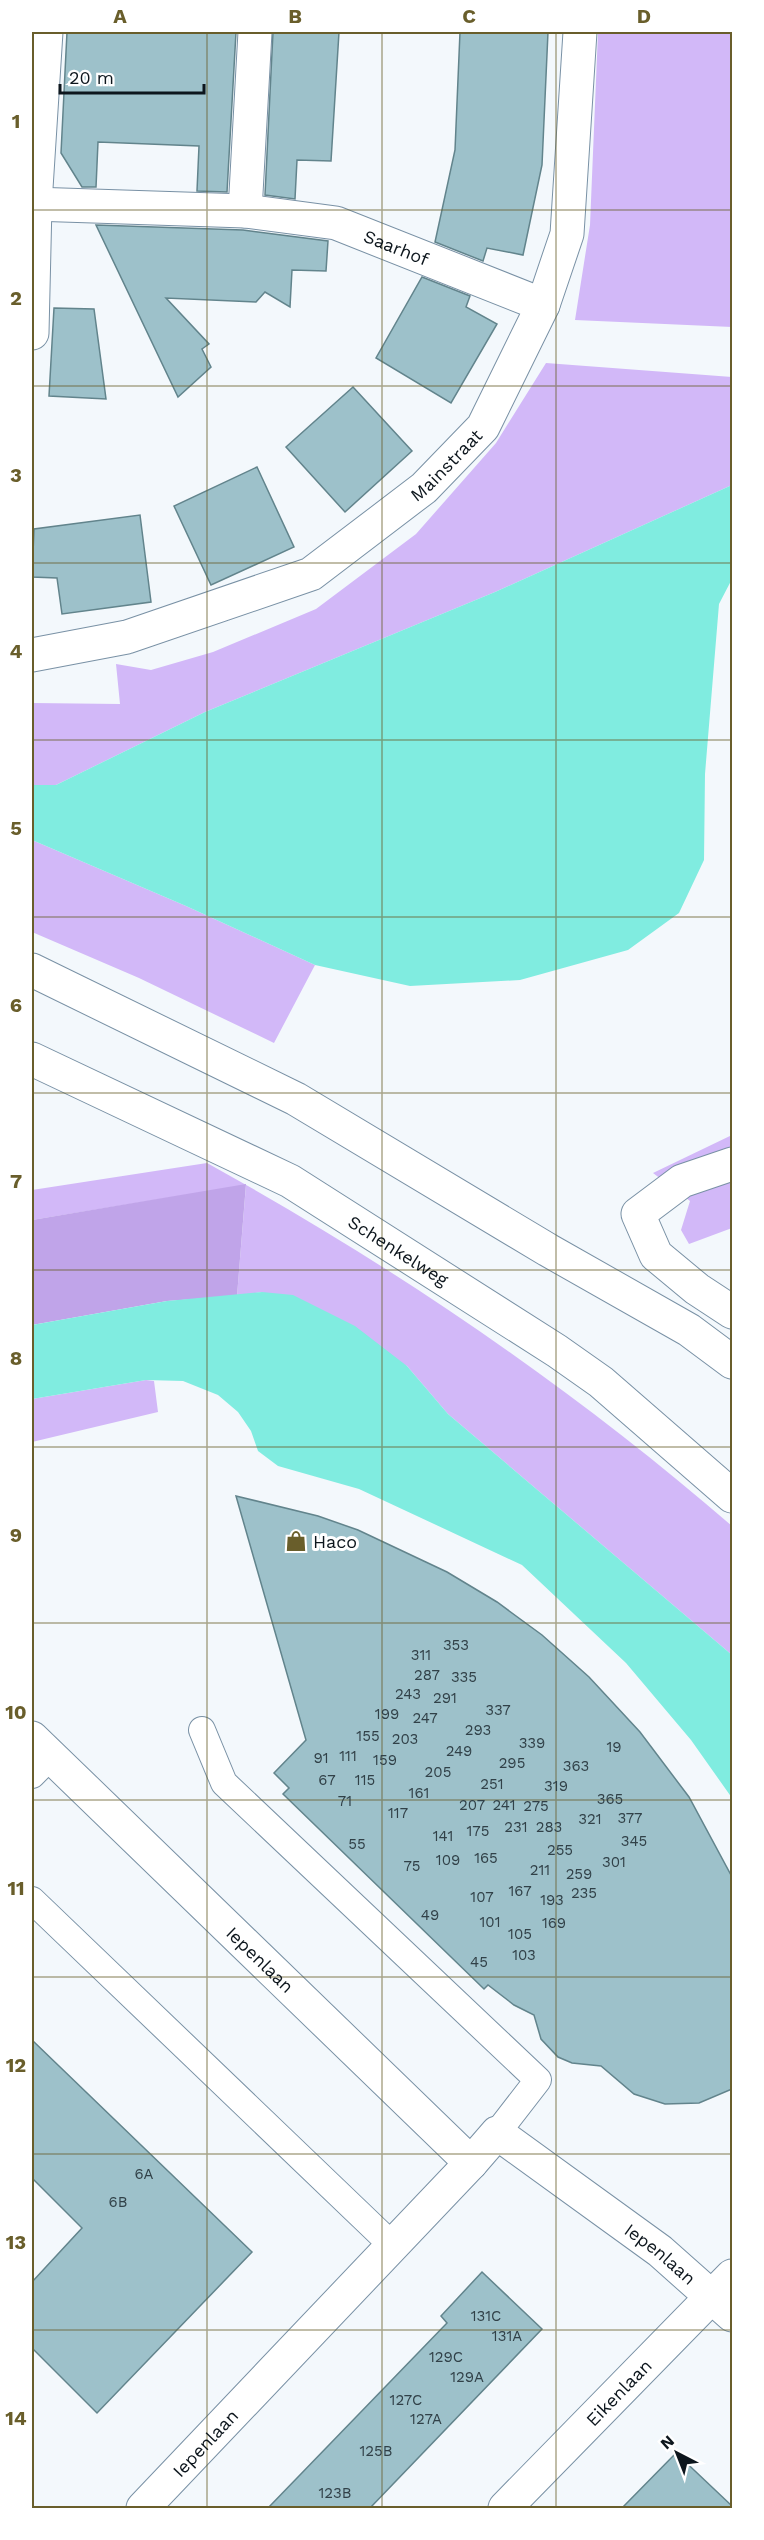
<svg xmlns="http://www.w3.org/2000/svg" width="764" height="2540" font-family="'Work Sans',sans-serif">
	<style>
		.green { fill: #d2b8f8 }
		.forest { fill: #c0a4e9 }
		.water { fill: #80ece0 }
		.building { fill: #9dc1ca; stroke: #62848c; stroke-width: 1.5 }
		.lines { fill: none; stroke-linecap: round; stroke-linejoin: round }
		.service-casing { stroke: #7991a5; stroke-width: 28 }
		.pedestrian-casing { stroke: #7991a5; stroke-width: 35 }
		.minor-casing { stroke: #7991a5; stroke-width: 35 }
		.secondary-casing { stroke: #7991a5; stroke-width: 35 }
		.service { stroke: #fff; stroke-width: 26 }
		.pedestrian { stroke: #fff; stroke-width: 33 }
		.minor { stroke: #fff; stroke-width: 33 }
		.secondary { stroke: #fff; stroke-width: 33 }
		.grid { fill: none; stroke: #695e2b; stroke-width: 1.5; stroke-opacity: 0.55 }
		.labels { text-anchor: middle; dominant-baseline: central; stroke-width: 6; stroke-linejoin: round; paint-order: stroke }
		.number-label { font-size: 15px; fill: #314148 }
		.street-label { font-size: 18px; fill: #0d161d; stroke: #fff }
		.poi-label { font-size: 18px; fill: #0d161d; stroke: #fff; text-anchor: start }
		.neatline { fill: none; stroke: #695e2b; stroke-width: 2 }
		.grid-label { font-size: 20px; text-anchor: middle; font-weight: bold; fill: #695e2b }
	</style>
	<rect width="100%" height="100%" fill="#f3f8fc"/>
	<path class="green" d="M598,32H732V327L575,320L590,225Z
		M546,363L732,377V485L495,592L205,712L56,785H32V703L120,704L116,664L151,670L213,652L316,609L416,534L496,443Z
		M32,840L186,906L315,965L274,1043L139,978L32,932Z
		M732,1135V1228L689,1244L681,1230L690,1201L653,1173Z
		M207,1163C394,1266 571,1387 732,1526V1655L448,1414L407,1366L262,1292L237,1296L246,1185L32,1220V1190Z
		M146,1380L154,1381L158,1412L32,1442V1399Z"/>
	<path class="forest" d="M246,1184L237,1296L167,1301L32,1325V1220Z"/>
	<path class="water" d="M732,485V579L719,604L705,774L704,860L679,913L628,950L520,980L410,986L315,965L186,906L32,840V785H56L205,712L495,592Z
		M262,1292L293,1295L355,1326L407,1366L448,1414L732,1655V1798L691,1740L626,1663L522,1565L359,1489L278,1466L258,1451L251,1431L238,1412L218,1395L183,1381L146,1380L32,1399V1325L167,1301Z"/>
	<path class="building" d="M67,32H236L227,192L197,191L199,146L98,142L96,187H82L61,153Z
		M273,32H339L331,161L297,160L295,199L265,195Z
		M460,32H548L542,165L523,255L487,248L483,261L435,242L455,150Z
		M96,225L243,230L328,241L326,271L292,270L290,307L265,292L256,302L166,298L209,344L202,349L211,367L178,397Z
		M422,277L470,296L466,307L497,324L451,403L376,358Z
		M54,308L94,309L106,399L49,396Z
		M353,387L412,451L345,512L286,447Z
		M257,467L294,547L211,585L174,506Z
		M140,515L151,602L62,614L57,578L32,577L34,529Z
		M236,1496L318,1516L358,1530L447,1572L497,1602L542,1635L589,1677L640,1732L689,1797L732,1877V2089L699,2103L665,2104L634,2094L601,2066L572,2063L558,2057L541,2039L534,2015L514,2005L488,1985L484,1989L283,1794L289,1788L274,1773L306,1740Z
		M32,2040L252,2252L97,2413L32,2348V2282L82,2228L32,2178Z
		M482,2272L542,2329L370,2508H268L447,2323L441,2316Z
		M676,2453L732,2506V2508H622Z"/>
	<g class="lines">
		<defs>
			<path id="service" d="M202,1730L224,1783L538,2080L497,2133
				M32,1775L50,1757
				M32,1900L393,2246"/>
			<g id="pedestrian">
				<path id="s1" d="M32,204L245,211L336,223L543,305"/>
				<path d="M245,211L255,32"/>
				<path d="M32,333L35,204L46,32"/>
			</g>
			<g id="minor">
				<path id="s2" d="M32,655L127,637L311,574L424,488L483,427L543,305L567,234L580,32"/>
				<path d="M732,1164L682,1181L638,1214L656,1255L697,1289L732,1312"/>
				<path id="s3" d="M32,1738L471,2163L497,2133L660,2251L732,2315"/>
				<path id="s4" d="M143,2508L471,2163"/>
				<path id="s5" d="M505,2508L732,2276"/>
			</g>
			<g id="secondary">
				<path d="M32,970L296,1099L548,1250L689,1330L732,1362"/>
				<path id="s6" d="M32,1059L290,1181L557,1351L601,1382L732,1496"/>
			</g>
		</defs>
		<use href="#service" class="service-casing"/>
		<use href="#pedestrian" class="pedestrian-casing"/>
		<use href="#minor" class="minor-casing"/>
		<use href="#secondary" class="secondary-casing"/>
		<use href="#service" class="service"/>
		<use href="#pedestrian" class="pedestrian"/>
		<use href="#minor" class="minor"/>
		<use href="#secondary" class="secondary"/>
	</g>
	<path class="grid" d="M207,32V2508M382,32V2508M556,32V2508M32,210H732M32,386H732M32,563H732M32,740H732M32,917H732M32,1093H732M32,1270H732M32,1447H732M32,1623H732M32,1800H732M32,1977H732M32,2154H732M32,2330H732"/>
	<defs>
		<symbol id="shop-bare" viewBox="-9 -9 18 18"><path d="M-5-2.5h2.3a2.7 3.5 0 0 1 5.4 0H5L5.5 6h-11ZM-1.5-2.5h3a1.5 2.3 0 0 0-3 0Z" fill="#695e2b" stroke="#fff" stroke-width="2.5" paint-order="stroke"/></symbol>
	</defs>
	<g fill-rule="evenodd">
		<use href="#shop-bare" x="281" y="1526" width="30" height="30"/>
	</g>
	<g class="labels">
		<g class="number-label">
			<text x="456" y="1645">353</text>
			<text x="421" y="1655">311</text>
			<text x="427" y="1675">287</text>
			<text x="464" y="1677">335</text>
			<text x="408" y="1694">243</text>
			<text x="445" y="1698">291</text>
			<text x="498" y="1710">337</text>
			<text x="387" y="1714">199</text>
			<text x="425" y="1718">247</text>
			<text x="478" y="1730">293</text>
			<text x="368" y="1736">155</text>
			<text x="405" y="1739">203</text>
			<text x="532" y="1743">339</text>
			<text x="614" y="1747">19</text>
			<text x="459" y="1751">249</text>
			<text x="348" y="1756">111</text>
			<text x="321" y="1758">91</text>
			<text x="385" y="1760">159</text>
			<text x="512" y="1763">295</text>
			<text x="576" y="1766">363</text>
			<text x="438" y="1772">205</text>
			<text x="327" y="1780">67</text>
			<text x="365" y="1780">115</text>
			<text x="492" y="1784">251</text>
			<text x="556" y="1786">319</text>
			<text x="419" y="1793">161</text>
			<text x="610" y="1799">365</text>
			<text x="345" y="1801">71</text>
			<text x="472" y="1805">207</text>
			<text x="504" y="1805">241</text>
			<text x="536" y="1806">275</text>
			<text x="398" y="1813">117</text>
			<text x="630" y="1818">377</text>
			<text x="590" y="1819">321</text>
			<text x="516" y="1827">231</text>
			<text x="549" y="1827">283</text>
			<text x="478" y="1831">175</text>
			<text x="443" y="1836">141</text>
			<text x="634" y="1841">345</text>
			<text x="357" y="1844">55</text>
			<text x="560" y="1850">255</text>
			<text x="486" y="1858">165</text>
			<text x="448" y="1860">109</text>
			<text x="614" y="1862">301</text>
			<text x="412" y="1866">75</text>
			<text x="540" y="1870">211</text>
			<text x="579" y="1874">259</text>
			<text x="520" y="1891">167</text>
			<text x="584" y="1893">235</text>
			<text x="482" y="1897">107</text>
			<text x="552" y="1900">193</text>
			<text x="430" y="1915">49</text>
			<text x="490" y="1922">101</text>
			<text x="554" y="1923">169</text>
			<text x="520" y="1934">105</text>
			<text x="524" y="1955">103</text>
			<text x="479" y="1962">45</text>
			<text x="144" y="2174">6A</text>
			<text x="118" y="2202">6B</text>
			<text x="486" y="2316">131C</text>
			<text x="507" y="2336">131A</text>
			<text x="446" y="2357">129C</text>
			<text x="467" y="2377">129A</text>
			<text x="406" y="2400">127C</text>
			<text x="426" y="2419">127A</text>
			<text x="376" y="2451">125B</text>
			<text x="335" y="2493">123B</text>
		</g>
		<g class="street-label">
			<text stroke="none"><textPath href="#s1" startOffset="370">Saarhof</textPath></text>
			<text stroke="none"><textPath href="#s2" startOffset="465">Mainstraat</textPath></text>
			<text stroke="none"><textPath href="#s6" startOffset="414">Schenkelweg</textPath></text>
			<text stroke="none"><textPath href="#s3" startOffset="318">Iepenlaan</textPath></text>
			<text stroke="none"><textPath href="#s3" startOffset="854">Iepenlaan</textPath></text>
			<text stroke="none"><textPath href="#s5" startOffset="162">Eikenlaan</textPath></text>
			<text stroke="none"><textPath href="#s4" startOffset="90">Iepenlaan</textPath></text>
		</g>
		<g class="poi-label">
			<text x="313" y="1541">Haco</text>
		</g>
	</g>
	<rect width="764" height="2540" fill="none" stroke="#ffffff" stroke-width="66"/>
	<g transform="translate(677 2453) rotate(318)" stroke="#ffffff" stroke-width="4.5" paint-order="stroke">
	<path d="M0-4.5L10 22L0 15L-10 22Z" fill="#0d161d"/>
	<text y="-9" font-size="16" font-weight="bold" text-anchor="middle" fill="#0d161d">N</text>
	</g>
	<path d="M60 84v9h144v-9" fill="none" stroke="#0d161d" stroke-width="3"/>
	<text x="69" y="84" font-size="18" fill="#0d161d" stroke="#ffffff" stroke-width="4.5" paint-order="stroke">20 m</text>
	<rect x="33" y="33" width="698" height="2474" class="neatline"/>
	<g class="grid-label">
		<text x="120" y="23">A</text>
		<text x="295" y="23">B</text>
		<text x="469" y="23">C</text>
		<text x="644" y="23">D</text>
		<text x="16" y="128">1</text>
		<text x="16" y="305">2</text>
		<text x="16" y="482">3</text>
		<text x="16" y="658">4</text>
		<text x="16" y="835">5</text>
		<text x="16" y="1012">6</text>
		<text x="16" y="1188">7</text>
		<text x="16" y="1365">8</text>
		<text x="16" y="1542">9</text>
		<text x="16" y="1719">10</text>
		<text x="16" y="1895">11</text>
		<text x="16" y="2072">12</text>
		<text x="16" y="2249">13</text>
		<text x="16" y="2425">14</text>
	</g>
</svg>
